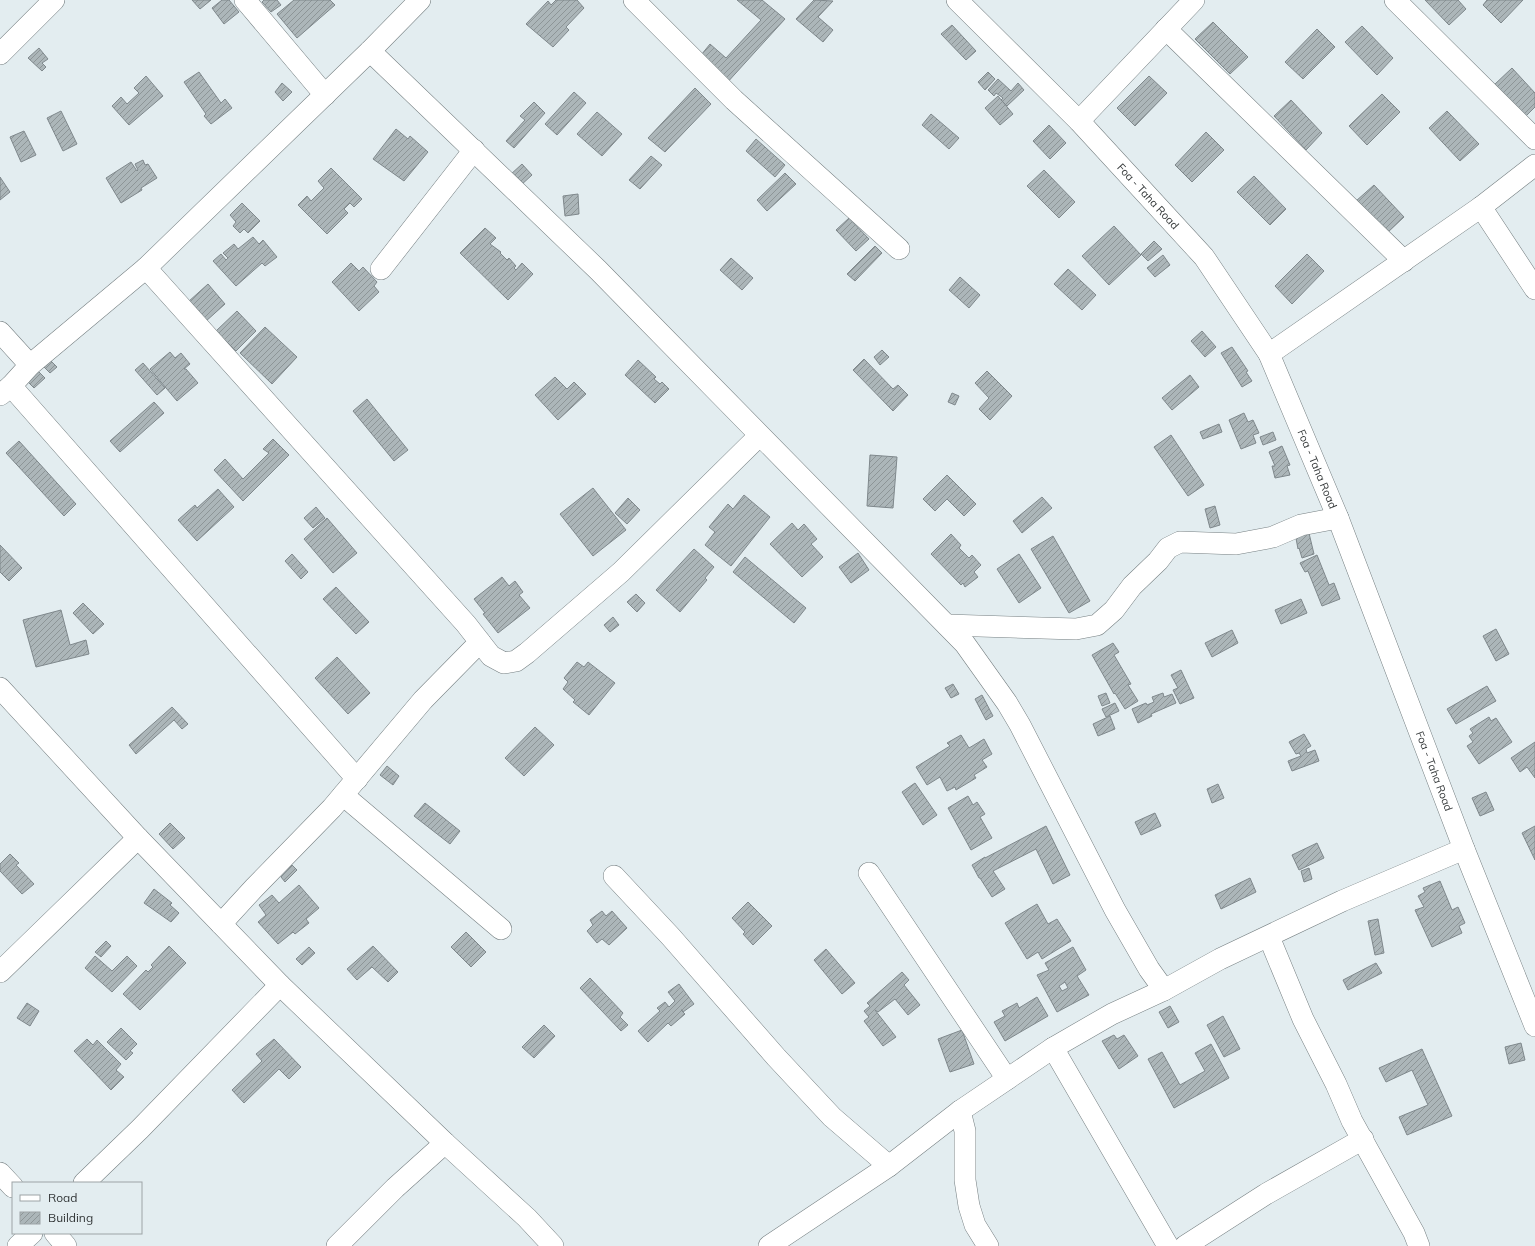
<svg xmlns="http://www.w3.org/2000/svg" width="1535" height="1246" font-family="Mulish,sans-serif">
	<style>
		.building { fill: url(#building-hatch); stroke: #7f888c; fill-rule: evenodd }
		.lines { fill: none; stroke-linecap: round; stroke-linejoin: round }
		.minor-casing { stroke: #778083; stroke-width: 22 }
		.minor { stroke: #fff; stroke-width: 21 }
		.labels { text-anchor: middle; dominant-baseline: central; stroke-width: 3.5; stroke-linejoin: round; paint-order: stroke }
		.street-label { font-size: 11px; fill: #333738; stroke: #e3edf0 }
	</style>
	<defs>
		<pattern id="building-hatch" width="6" height="6" patternUnits="userSpaceOnUse"><rect width="6" height="6" fill="#acb6b9"/><path d="M-1 1l2-2M0 6l6-6M5 7l2-2" fill="none" stroke="#8d9597"/></pattern>
	</defs>
	<rect width="100%" height="100%" fill="#e3edf0"/>
	<path class="building" d="M192,0H211L200,9Z
		M222,0H229L239,12L224,24L212,8Z
		M264,0H277L281,5L271,12L262,2Z
		M294,0H330L335,5L297,38L277,14Z
		M556,0H577L584,8L566,27L569,30L553,47L526,24L548,1L551,5Z
		M737,0H762L785,19L725,85L697,60L710,44L726,58L761,20Z
		M814,0L833,1L818,17L833,30L823,42L796,19Z
		M1425,0H1458L1466,9L1449,25Z
		M1487,0H1523L1501,23L1483,5Z
		M1213,22L1248,57L1230,74L1195,39Z
		M952,25L976,51L966,60L941,34Z
		M1362,26L1393,58L1377,75L1345,42Z
		M1317,29L1335,47L1303,79L1285,62Z
		M39,48L48,59L42,63L46,67L42,71L28,58Z
		M1512,68L1535,93V107L1524,118L1494,85Z
		M199,72L221,103L225,99L232,108L211,124L204,116L206,114L184,82Z
		M988,72L995,79L985,90L978,82Z
		M146,76L163,96L129,125L112,106L121,97L127,104L139,93L134,88Z
		M1149,76L1167,93L1135,126L1117,108Z
		M998,79L1011,91L1018,83L1024,90L1007,106L1001,100L1003,98L996,93L994,96L988,90Z
		M282,83L292,92L283,101L275,92Z
		M695,88L711,104L665,152L648,138Z
		M574,92L586,103L557,135L545,124Z
		M1382,94L1400,112L1367,145L1349,126Z
		M998,96L1013,114L1000,125L985,108Z
		M1291,100L1322,133L1306,150L1274,116Z
		M534,102L545,113L514,148L506,141L525,120L520,116Z
		M61,111L77,144L63,151L47,118Z
		M1447,111L1479,144L1460,161L1429,128Z
		M597,112L622,134L602,156L577,134Z
		M931,114L959,138L949,149L922,125Z
		M1049,125L1066,143L1050,159L1033,141Z
		M396,129L408,139L410,136L428,152L404,181L373,159Z
		M24,131L36,155L21,162L10,137Z
		M1206,132L1224,150L1192,182L1175,165Z
		M756,139L785,165L775,177L746,151Z
		M651,156L662,165L640,189L629,180Z
		M143,160L145,165L148,164L157,178L141,188L142,190L121,203L106,178L131,162L137,171L138,170L135,164Z
		M522,164L532,175L520,186L510,175Z
		M331,168L362,199L354,207L350,203L344,209L348,213L327,234L298,205L307,196L311,201L324,188L318,181Z
		M1044,170L1075,202L1059,218L1027,186Z
		M785,173L796,184L767,211L757,200Z
		M1254,176L1286,209L1270,225L1237,192Z
		M0,177L10,192L0,200Z
		M1374,185L1404,217L1386,234L1356,201Z
		M578,194L579,214L565,216L563,196Z
		M242,203L260,221L248,233L244,229L240,233L233,226L236,222L230,215Z
		M849,218L869,239L856,251L836,230Z
		M1114,226L1141,255L1109,285L1082,256Z
		M485,228L496,238L490,244L501,252L500,253L507,260L509,258L516,266L514,268L516,270L522,263L533,274L508,300L460,253Z
		M253,237L259,244L263,240L277,257L265,266L262,263L236,286L213,261L221,254L226,260L228,258L223,253L234,244L238,249Z
		M1154,241L1162,249L1148,261L1141,254Z
		M875,246L882,253L855,281L847,274Z
		M1307,254L1324,271L1292,304L1275,286Z
		M1163,255L1170,265L1155,277L1147,268Z
		M731,258L753,278L742,290L720,270Z
		M351,263L359,271L363,267L377,282L374,286L379,292L359,311L332,282Z
		M1068,269L1096,295L1082,310L1054,284Z
		M960,277L980,295L969,308L949,290Z
		M208,284L225,304L205,322L188,302Z
		M237,311L256,331L236,351L216,331Z
		M265,327L297,357L272,384L240,353Z
		M1202,331L1216,347L1205,357L1191,341Z
		M1232,347L1248,371L1246,372L1252,381L1242,387L1221,353Z
		M882,350L889,357L880,365L874,357Z
		M170,352L175,358L181,353L190,364L184,369H186L198,383L177,401L150,369Z
		M46,356L57,367L50,373L39,362Z
		M864,359L893,389L898,385L908,395L893,411L853,370Z
		M638,360L656,377L654,379L660,384L662,382L669,389L655,403L625,375Z
		M143,363L165,388L157,395L135,370Z
		M37,370L45,378L34,388L26,380Z
		M987,371L1012,396L990,420L979,409L989,398L975,383Z
		M1190,375L1199,387L1172,410L1162,398Z
		M555,377L567,389L574,382L586,394L558,420L535,395Z
		M952,393L959,396L955,405L948,402Z
		M367,399L408,450L394,461L353,411Z
		M154,402L164,413L120,452L110,441Z
		M1244,413L1248,422L1253,420L1259,433L1253,435L1256,443L1241,449L1229,420Z
		M1219,424L1222,432L1203,439L1200,432Z
		M1273,432L1276,440L1263,445L1260,437Z
		M1171,435L1204,485L1188,496L1154,447Z
		M273,439L289,455L243,501L214,470L225,459L243,479L269,453L263,449Z
		M19,441L76,504L64,516L6,453Z
		M1282,446L1290,465L1287,466L1290,475L1275,478L1272,466H1275L1269,452Z
		M870,455L897,457L893,508L867,506Z
		M947,475L976,504L964,516L947,499L935,511L923,499Z
		M593,488L626,530L593,556L560,514Z
		M218,489L234,507L197,541L178,520L195,505L197,508Z
		M744,495L770,517L731,566L705,545L715,532L709,527L728,504L733,509Z
		M1042,497L1052,508L1022,533L1013,521Z
		M628,498L640,510L627,524L615,513Z
		M1215,506L1220,525L1210,528L1205,509Z
		M316,507L325,518L313,528L304,518Z
		M327,518L357,553L333,573L304,539Z
		M792,523L798,530L804,524L817,539L811,544L823,557L802,577L770,544Z
		M1308,529L1314,554L1302,558L1299,548L1298,549L1295,533Z
		M951,534L961,545L959,548L969,558L972,555L981,565L974,572L978,577L965,587L963,583L961,585L931,554Z
		M1053,536L1090,601L1069,613L1031,549Z
		M0,545L22,568L9,581L0,572Z
		M694,549L714,567L705,578L707,580L680,612L656,590Z
		M858,553L869,570L851,583L839,567Z
		M292,554L308,572L301,579L285,561Z
		M1019,554L1041,588L1019,603L997,569Z
		M1317,555L1329,585L1334,583L1340,599L1322,606L1308,571L1305,572L1300,563Z
		M745,557L806,608L794,623L733,572Z
		M502,577L509,586L515,581L523,592L519,595L530,608L498,633L483,614L485,613L474,599Z
		M336,587L369,622L356,634L323,599Z
		M636,594L645,603L637,612L627,602Z
		M1301,599L1307,613L1281,624L1275,610Z
		M83,603L104,624L93,634L73,613Z
		M61,610L70,645L86,640L89,654L36,667L23,620Z
		M613,617L619,625L610,632L604,625Z
		M1496,629L1509,654L1496,661L1483,636Z
		M1232,630L1238,643L1212,657L1205,643Z
		M1113,643L1119,652L1114,655L1131,684L1128,685L1138,701L1125,709L1115,693L1114,694L1092,655Z
		M337,657L370,693L348,714L315,678Z
		M577,662L584,667L588,662L615,683L589,715L573,702L575,700L563,689L568,682L564,678Z
		M1181,670L1194,698L1180,704L1173,690L1178,688L1171,675Z
		M953,684L959,694L951,698L945,688Z
		M1487,686L1496,701L1456,724L1447,709Z
		M1106,693L1110,703L1102,706L1098,696Z
		M1163,693L1164,697L1172,694L1176,703L1151,714L1152,716L1138,723L1132,709L1146,703L1147,705L1154,702L1152,697Z
		M982,695L993,716L986,720L975,699Z
		M1115,703L1119,711L1106,717L1102,709Z
		M172,707L188,724L182,729L174,720L136,754L129,745Z
		M1110,716L1115,729L1098,736L1093,724Z
		M1489,717L1491,721L1496,718L1512,742L1479,764L1467,746L1473,742L1469,736L1473,733L1470,729Z
		M535,727L554,745L524,776L505,758Z
		M1304,734L1311,746L1306,749L1307,753L1315,750L1319,761L1292,771L1288,761L1301,756L1299,753L1296,754L1289,742Z
		M961,735L969,748L984,739L992,754L982,760L987,767L974,775L976,778L956,790L955,787L947,791L940,777L927,785L916,767L950,746L947,743Z
		M1535,742V778L1527,767L1520,772L1511,758Z
		M387,766L399,776L393,785L380,775Z
		M915,783L937,815L923,825L902,792Z
		M1218,784L1224,798L1212,803L1207,789Z
		M1486,792L1494,810L1480,816L1472,798Z
		M968,796L973,805L977,802L985,814L980,817L992,838L971,850L948,808Z
		M425,803L460,831L450,844L414,816Z
		M1155,813L1161,826L1141,835L1135,822Z
		M170,823L185,838L173,849L159,834Z
		M1046,826L1070,875L1053,884L1036,849L993,871L1005,889L992,897L980,878H979L972,865L985,857V858Z
		M1535,826V860L1522,833Z
		M1317,843L1324,858L1299,870L1292,855Z
		M10,854L19,863L16,865L34,884L22,894L0,871V864Z
		M292,865L297,870L285,882L281,877Z
		M1309,868L1312,879L1304,882L1301,871Z
		M1250,878L1256,892L1221,909L1215,895Z
		M1440,881L1452,910L1458,907L1465,923L1459,926L1462,933L1432,947L1415,910L1424,907L1418,896L1425,892L1423,888Z
		M299,885L319,908L306,919L309,923L295,934L293,932L278,944L258,922L266,915L259,905L272,895L279,903Z
		M154,889L172,903L170,905L179,913L171,922L144,903Z
		M748,902L772,926L753,945L743,934L745,932L732,918Z
		M1037,904L1048,924L1057,919L1071,941L1042,959L1038,952L1027,959L1005,923Z
		M602,911L606,916L612,911L627,928L609,945L602,939L597,943L587,931L593,925L590,920Z
		M1378,919L1384,953L1375,955L1368,921Z
		M466,932L486,952L471,967L451,947Z
		M106,941L111,946L101,957L95,952Z
		M169,946L186,963L140,1010L123,994L146,970L148,972L153,967L151,965Z
		M373,946L398,972L388,982L372,967L357,980L347,969Z
		M309,947L315,953L302,965L296,959Z
		M1073,947L1086,970L1077,976L1089,995L1057,1012L1037,975L1049,970L1045,963ZM1065,982L1068,988L1062,991L1059,986Z
		M826,949L855,983L842,994L814,960Z
		M95,956L112,971L127,956L137,966L112,992L85,968Z
		M1376,963L1382,973L1348,990L1343,980Z
		M902,972L909,980L904,985L920,1005L908,1015L895,999L878,1012L875,1010L896,1037L883,1046L864,1021L869,1017L864,1011L870,1006L867,1003Z
		M590,978L623,1013L620,1017L628,1025L621,1031L580,988Z
		M679,984L694,1004L683,1012L682,1010H681L685,1014L671,1026L668,1023L648,1042L638,1031L660,1011L657,1008L665,1002L669,1007L675,1001L668,992Z
		M1037,997L1048,1016L1005,1041L994,1022L1005,1016L1002,1011L1017,1003L1019,1008Z
		M27,1003L39,1011L30,1026L17,1018Z
		M1170,1006L1179,1022L1168,1028L1159,1012Z
		M1223,1016L1240,1049L1224,1057L1207,1025Z
		M544,1025L555,1036L534,1058L522,1047Z
		M121,1028L137,1044L130,1051L133,1053L126,1060L107,1042Z
		M962,1030L974,1064L950,1072L938,1039Z
		M1114,1035L1117,1039L1124,1035L1138,1056L1119,1069L1102,1041Z
		M87,1039L93,1045L97,1040L121,1064L116,1070L124,1077L111,1090L74,1051Z
		M274,1039L301,1067L289,1079L279,1069L244,1103L232,1090L262,1061L256,1054Z
		M1521,1043L1525,1060L1509,1064L1505,1047Z
		M1211,1044L1229,1078L1174,1108L1148,1059L1162,1052L1180,1085L1205,1071L1195,1053Z
		M1422,1049L1452,1116L1407,1135L1399,1117L1428,1105L1412,1070L1386,1082L1379,1068Z"/>
	<g class="lines">
		<defs>
			<g id="minor">
				<path d="M245,0L325,95"/>
				<path d="M634,0L734,100L899,249"/>
				<path id="s1" d="M957,0L1079,121L1204,257L1269,354L1338,518L1464,849L1535,1026"/>
				<path d="M1395,0L1535,139"/>
				<path d="M1166,29L1404,261"/>
				<path d="M370,51L598,270L965,644L1007,703L1020,725L1115,910L1149,969L1164,990L1220,959L1342,901L1464,849"/>
				<path d="M0,54L54,0"/>
				<path d="M1079,121L1194,0"/>
				<path d="M1481,207L1535,289"/>
				<path d="M146,268L466,624L480,642L423,700L332,808L254,888L221,924"/>
				<path d="M381,269L474,150"/>
				<path d="M0,332L30,365"/>
				<path d="M1269,354L1481,207L1535,165"/>
				<path d="M11,386L357,779"/>
				<path d="M0,395L11,386L30,365L146,268L370,51L420,0"/>
				<path d="M947,625L1076,629L1097,625L1114,610L1132,586L1158,561L1168,548L1180,542L1236,544L1273,537L1301,525L1338,518"/>
				<path d="M480,642L491,656L504,663L516,661L527,653L621,572L759,436"/>
				<path d="M0,688L138,838L280,985L445,1143L527,1218L553,1246"/>
				<path d="M343,795L501,929"/>
				<path d="M869,873L1007,1079"/>
				<path d="M614,876L671,937L776,1057L832,1117L889,1166"/>
				<path d="M1269,937L1303,1019L1336,1084L1352,1121L1414,1233L1419,1246"/>
				<path d="M0,972L138,838"/>
				<path d="M1053,1048L1168,1246"/>
				<path d="M960,1111L965,1131V1180L969,1206L975,1225L988,1246"/>
				<path d="M0,1173L13,1187"/>
				<path d="M84,1183L140,1129L280,985"/>
				<path d="M55,1233L66,1246"/>
				<path d="M18,1246L32,1233"/>
				<path d="M337,1246L395,1188L445,1143"/>
				<path d="M769,1246L889,1166L960,1111L1053,1048L1112,1014L1164,990"/>
				<path d="M1185,1246L1266,1194L1363,1139"/>
			</g>
		</defs>
		<use href="#minor" class="minor-casing"/>
		<use href="#minor" class="minor"/>
	</g>
	<g class="labels">
		<g class="street-label">
			<text stroke="none"><textPath href="#s1" startOffset="274">Foa - Taha Road</textPath></text>
			<text stroke="none"><textPath href="#s1" startOffset="598">Foa - Taha Road</textPath></text>
			<text stroke="none"><textPath href="#s1" startOffset="922">Foa - Taha Road</textPath></text>
		</g>
	</g>
	<rect x="12" y="1182" width="130" height="52" fill="#e3edf0" stroke="#9da4a6"/>
	<rect x="20" y="1195" width="20" height="6" fill="#ffffff" stroke="#9da4a6"/>
	<text x="48" y="1202" font-size="12" fill="#333738">Road</text>
	<rect x="20" y="1212" width="20" height="12" fill="url(#building-hatch)" stroke="#9da4a6"/>
	<text x="48" y="1222" font-size="12" fill="#333738">Building</text>
</svg>
